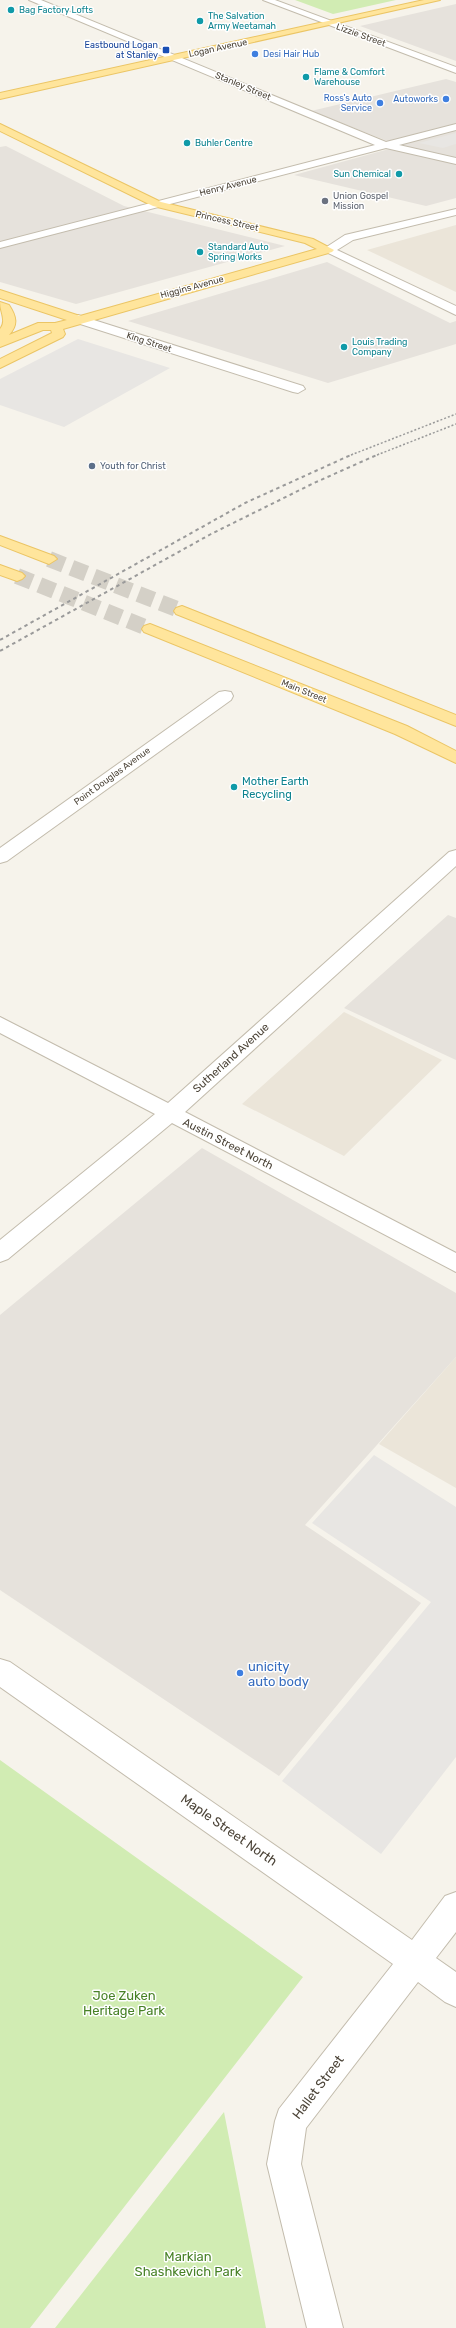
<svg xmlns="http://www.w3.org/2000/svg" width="456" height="2328" font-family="Rubik,sans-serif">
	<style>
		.residential { fill: #ebe5d9 }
		.industrial { fill: #e6e2dc }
		.green { fill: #d1ecb3 }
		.parking { fill: #e8e6e3 }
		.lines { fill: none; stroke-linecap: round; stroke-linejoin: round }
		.major-tunnel { stroke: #d4d0c7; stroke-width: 16; stroke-dasharray: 16 8; stroke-linecap: butt }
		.minor-casing { stroke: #c3bcad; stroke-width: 2 }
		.major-casing { stroke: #ebc565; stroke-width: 2 }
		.minor { fill: #fff; fill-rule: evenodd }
		.major { fill: #ffe59c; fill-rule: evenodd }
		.rail-far1 { stroke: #9a9a9a; stroke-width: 1.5; stroke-dasharray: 2 2; stroke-linecap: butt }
		.rail { stroke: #9a9a9a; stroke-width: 2; stroke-dasharray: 3.5 3.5; stroke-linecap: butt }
		.culture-dot { fill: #0f9aa8; stroke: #fff; stroke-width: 1.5 }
		.transit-dot { fill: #1a4fb4; stroke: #fff; stroke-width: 1.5 }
		.shop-dot { fill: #3f7fe0; stroke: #fff; stroke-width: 1.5 }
		.worship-dot { fill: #6b7280; stroke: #fff; stroke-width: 1.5 }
		.service-dot { fill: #5c6f8a; stroke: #fff; stroke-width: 1.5 }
		.labels { text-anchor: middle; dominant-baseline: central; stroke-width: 3; stroke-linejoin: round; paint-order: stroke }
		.far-culture-label { font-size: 9px; fill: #0d838f; stroke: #fff; text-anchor: start }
		.far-street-label { font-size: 9px; fill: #4c4438; stroke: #fff }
		.far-transit-label { font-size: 9px; fill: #164399; stroke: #fff; text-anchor: end }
		.far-shop-label { font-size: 9px; fill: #366cbe; stroke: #fff; text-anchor: end }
		.far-worship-label { font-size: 9px; fill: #5b616d; stroke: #fff; text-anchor: start }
		.far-service-label { font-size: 9px; fill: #4e5e75; stroke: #fff; text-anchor: start }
		.culture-label { font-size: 11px; fill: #0d838f; stroke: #fff; text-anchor: start }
		.street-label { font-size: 11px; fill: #4c4438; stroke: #fff }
		.near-shop-label { font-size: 13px; fill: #366cbe; stroke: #fff; text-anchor: start }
		.near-street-label { font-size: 13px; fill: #4c4438; stroke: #fff }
		.near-park-label { font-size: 13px; fill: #488227; stroke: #fff }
	</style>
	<rect width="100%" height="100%" fill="#f6f3eb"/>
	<path class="residential" d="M456,225V292L367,250Z
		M344,1012L442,1060L344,1156L242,1104Z
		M456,1357V1488L379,1444Z"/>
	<path class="industrial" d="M456,4V61L360,26Z
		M446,79L456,82V198L426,206L294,175L400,146L311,111Z
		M6,146L124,206L285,246L76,304L0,282V147Z
		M327,262L450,323L456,321V344L328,383L128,321Z
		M448,915L456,918V1060L344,1008Z
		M202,1148L456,1293V1357L305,1525L421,1603L279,1776L0,1590V1315Z"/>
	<path class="green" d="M295,0H396L333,14Z
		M0,1760L303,1977L30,2328H0Z
		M224,2112L266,2328H55Z"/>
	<path class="parking" d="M456,133V144L443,148L419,143Z
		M78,339L170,368L64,427L0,405V379Z
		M374,1455L456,1507V1757L381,1854L282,1781L431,1602L312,1523Z"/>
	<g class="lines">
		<path class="major-tunnel" d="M49,559L182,611
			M17,576L150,629"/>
		<defs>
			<path id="minor" d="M29,0H41L386,142L456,124V130L399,145L456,158V164L386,148L0,248V242L375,145Z
				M263,0H275L456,67V73Z
				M456,209V215L353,240L337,250L456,306V315L322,250L345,235Z
				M78,315L303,386L305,389L298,393L293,392L74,322L72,319Z
				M225,691L231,692L233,696L231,700L7,861L0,863V848L219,692Z
				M456,850V866L185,1112L456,1253V1272L172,1123L8,1259L0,1262V1240L155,1114L0,1033V1017L168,1103L449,852Z
				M0,1659L10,1662L412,1940L445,1896L456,1892V1932L436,1958L456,1972V2007L445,2002L418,1982L306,2128L301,2164L343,2328H307L267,2164L275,2121L279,2109L393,1964L0,1687Z"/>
			<path id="major" d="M424,0H440L0,99V93Z
				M0,124L161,202L313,239L334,250L332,252L63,329L65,334L63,337L0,368V359L52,333L51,330H43L0,347V329C7,321 0,312 0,302L9,305C17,317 18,325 9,335L38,323H55L67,320L0,298V290L80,316L317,249L305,243L153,206L0,131Z
				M0,536L54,556L57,559L49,564L0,545Z
				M0,565L22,573L25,576L22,579L17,581L0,575Z
				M182,606L456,715V726L176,614L174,611L176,608Z
				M150,624L407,726L456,751V763L395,734L144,632L142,629L144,626Z"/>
		</defs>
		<use href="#minor" class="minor-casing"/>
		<use href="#major" class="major-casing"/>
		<use href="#minor" class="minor"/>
		<use href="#major" class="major"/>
		<path class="rail-far1" d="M351,455L456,414
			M377,455L456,424"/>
		<path class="rail" d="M0,640L245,503L353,454
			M0,651L211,534L314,483L379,454"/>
	</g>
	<g class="culture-dot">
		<circle cx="11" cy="10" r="4"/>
		<circle cx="200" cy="21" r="4"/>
		<circle cx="306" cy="77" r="4"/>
		<circle cx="187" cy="143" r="4"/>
		<circle cx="399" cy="174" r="4"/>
		<circle cx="200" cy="252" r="4"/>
		<circle cx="344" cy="347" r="4"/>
		<circle cx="234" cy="787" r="4"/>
	</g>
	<rect class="transit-dot" x="162" y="46" width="8" height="8" rx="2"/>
	<g class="shop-dot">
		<circle cx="255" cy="54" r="4"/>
		<circle cx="446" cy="99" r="4"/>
		<circle cx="380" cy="103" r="4"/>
		<circle cx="240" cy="1673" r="4"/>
	</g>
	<circle class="worship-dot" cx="325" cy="201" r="4"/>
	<circle class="service-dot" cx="92" cy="466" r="4"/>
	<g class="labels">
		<g class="far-culture-label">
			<text x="19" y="10">Bag Factory Lofts</text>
			<text x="208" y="16">The Salvation<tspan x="208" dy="10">Army Weetamah</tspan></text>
			<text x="314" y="72">Flame &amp; Comfort<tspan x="314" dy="10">Warehouse</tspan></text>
			<text x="195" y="143">Buhler Centre</text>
			<text x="391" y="174" text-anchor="end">Sun Chemical</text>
			<text x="208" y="247">Standard Auto<tspan x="208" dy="10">Spring Works</tspan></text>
			<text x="352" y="342">Louis Trading<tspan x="352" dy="10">Company</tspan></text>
		</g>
		<g class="far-street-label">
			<text transform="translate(361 35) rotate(20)">Lizzie Street</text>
			<text transform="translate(218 48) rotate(-12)">Logan Avenue</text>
			<text transform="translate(243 86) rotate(23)">Stanley Street</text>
			<text transform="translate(228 186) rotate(-14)">Henry Avenue</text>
			<text transform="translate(227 221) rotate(13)">Princess Street</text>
			<text transform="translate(192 287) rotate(-15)">Higgins Avenue</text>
			<text transform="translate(149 342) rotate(18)">King Street</text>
			<text transform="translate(304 691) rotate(22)">Main Street</text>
			<text transform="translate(112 776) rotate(-36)">Point Douglas Avenue</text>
		</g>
		<g class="far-transit-label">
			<text x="158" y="45">Eastbound Logan<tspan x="158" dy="10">at Stanley</tspan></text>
		</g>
		<g class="far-shop-label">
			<text x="263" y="54" text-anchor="start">Desi Hair Hub</text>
			<text x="372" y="98">Ross's Auto<tspan x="372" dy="10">Service</tspan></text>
			<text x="438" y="99">Autoworks</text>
		</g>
		<g class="far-worship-label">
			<text x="333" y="196">Union Gospel<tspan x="333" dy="10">Mission</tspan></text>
		</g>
		<g class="far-service-label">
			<text x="100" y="466">Youth for Christ</text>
		</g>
		<g class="culture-label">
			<text x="242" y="781">Mother Earth<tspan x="242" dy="13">Recycling</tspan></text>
		</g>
		<g class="street-label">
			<text transform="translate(231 1058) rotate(-42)">Sutherland Avenue</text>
			<text transform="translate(228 1144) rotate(27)">Austin Street North</text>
		</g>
		<g class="near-shop-label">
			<text x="248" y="1666">unicity<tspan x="248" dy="15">auto body</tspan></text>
		</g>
		<g class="near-street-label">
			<text transform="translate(229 1830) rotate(35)">Maple Street North</text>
			<text transform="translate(318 2087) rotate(-53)">Hallet Street</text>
		</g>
		<g class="near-park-label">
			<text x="124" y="1995">Joe Zuken<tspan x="124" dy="15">Heritage Park</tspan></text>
			<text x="188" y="2256">Markian<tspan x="188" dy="15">Shashkevich Park</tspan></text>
		</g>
	</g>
</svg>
